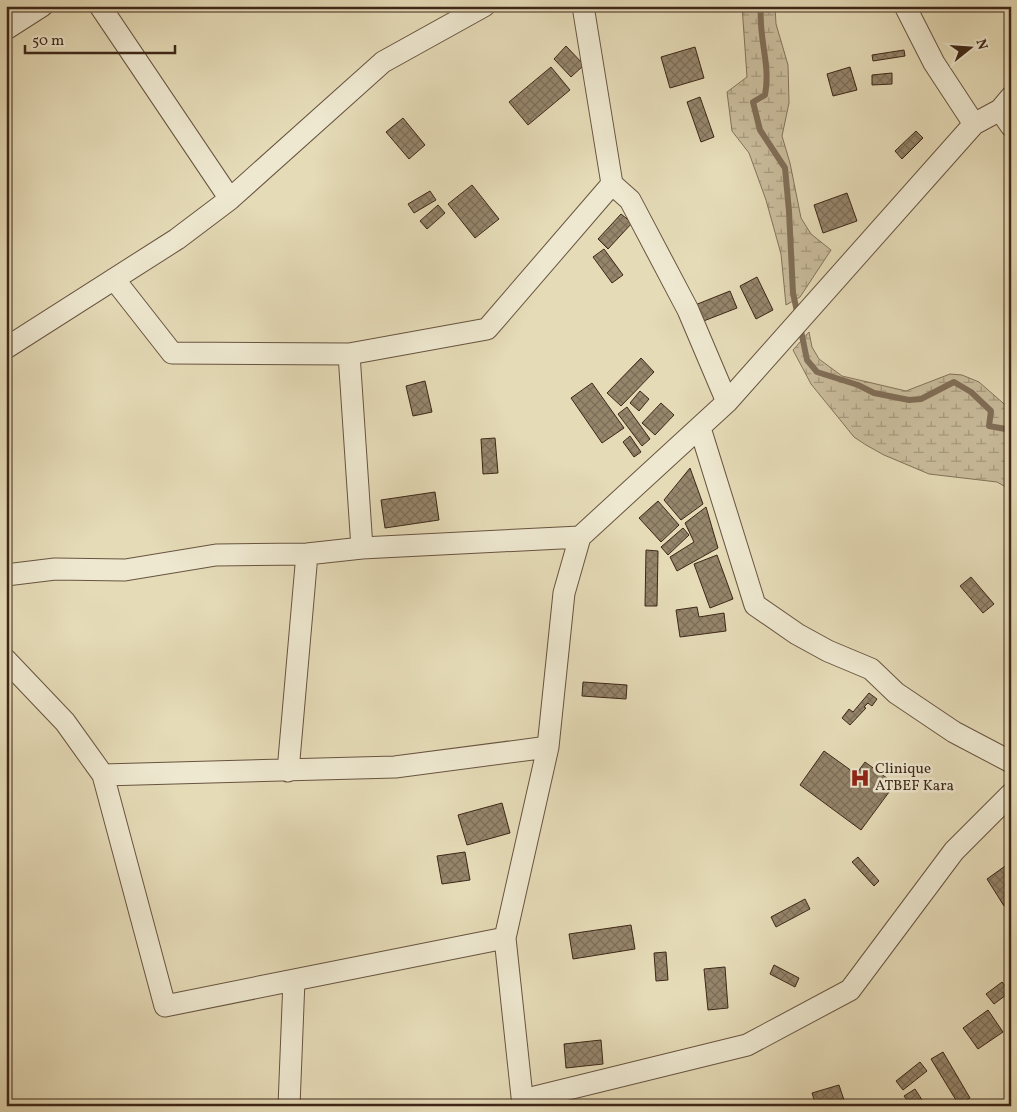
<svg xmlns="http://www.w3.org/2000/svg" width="1017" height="1112" font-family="Vollkorn,serif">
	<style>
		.wetland { fill: url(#wetland-marsh); stroke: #84725a }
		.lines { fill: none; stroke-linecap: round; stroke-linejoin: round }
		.stream { stroke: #806e57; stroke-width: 6 }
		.building { fill: url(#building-cross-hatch); stroke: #3e2718 }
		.street-casing { stroke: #685440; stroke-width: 23 }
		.street { stroke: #eee8d0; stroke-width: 21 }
		.labels { text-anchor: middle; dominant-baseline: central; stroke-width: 5; stroke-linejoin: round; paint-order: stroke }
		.poi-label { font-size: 15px; fill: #3e2718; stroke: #eee8d0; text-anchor: start }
	</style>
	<defs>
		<pattern id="wetland-marsh" width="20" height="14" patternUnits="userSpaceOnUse" patternTransform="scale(1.25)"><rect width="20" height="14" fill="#c9bc9c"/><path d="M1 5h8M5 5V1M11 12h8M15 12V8" fill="none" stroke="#a5997e"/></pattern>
		<pattern id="building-cross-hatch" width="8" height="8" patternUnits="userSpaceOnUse" patternTransform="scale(1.25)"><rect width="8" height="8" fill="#95856b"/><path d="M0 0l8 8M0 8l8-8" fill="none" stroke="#7b6d57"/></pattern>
	</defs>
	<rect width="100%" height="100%" fill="#e5dbb7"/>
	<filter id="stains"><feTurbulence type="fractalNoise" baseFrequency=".004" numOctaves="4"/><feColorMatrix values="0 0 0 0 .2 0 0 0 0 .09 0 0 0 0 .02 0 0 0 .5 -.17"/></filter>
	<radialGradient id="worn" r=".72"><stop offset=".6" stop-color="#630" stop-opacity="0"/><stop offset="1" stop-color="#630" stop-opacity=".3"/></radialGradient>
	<path class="wetland" d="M742,6H775L776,24L788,65L789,103L782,136L790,163L801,218L811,234L831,250L800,297L786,305L781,254L766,200L749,153L732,131L727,92L747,77Z
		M809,332L812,347L819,359L842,376L906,391L950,374L962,375L979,382L1011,410V490L997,482L929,474L884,455L866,445L854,437L811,384L793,350Z"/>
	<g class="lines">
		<path class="stream" d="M761,6C758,38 771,64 765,95L753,102L760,130L785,168L789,211L793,293L798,316
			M800,326L807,360L817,372L858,385L874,393L909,400L921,399L954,382L971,392L991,411L989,426L1011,430"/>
	</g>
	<path class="building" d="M566,46L584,65L571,77L554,59Z
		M695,47L704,78L670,88L661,57Z
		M904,50L905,56L873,61L872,55Z
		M551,67L570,90L528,125L509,102Z
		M850,67L857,90L833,96L827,74Z
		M892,73V84L872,85V75Z
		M700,97L714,137L701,142L687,102Z
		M403,118L425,145L409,159L386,132Z
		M916,131L923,138L902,159L895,151Z
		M472,185L499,219L475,238L448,204Z
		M430,191L436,200L414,213L408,204Z
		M847,193L857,221L823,233L814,205Z
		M438,205L445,213L427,229L420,221Z
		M621,214L632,223L608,249L598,239Z
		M604,249L623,275L612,283L593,257Z
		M757,277L773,310L756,319L740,286Z
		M730,291L737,308L701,322L695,305Z
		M641,358L654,372L621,406L607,393Z
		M425,381L432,412L413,416L406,386Z
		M592,383L624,428L602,443L571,398Z
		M640,391L649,399L639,411L630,403Z
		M661,403L674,415L655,435L642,423Z
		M627,407L650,439L642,446L618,414Z
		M630,436L641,452L634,457L623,442Z
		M495,438L498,473L483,474L481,439Z
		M690,468L703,504L681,520L664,500Z
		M435,492L439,520L385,528L381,500Z
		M658,501L679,525L661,542L639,518Z
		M706,507L718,548L677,571L670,557L694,542L685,523Z
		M683,528L689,535L668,555L661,547Z
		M646,550L658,551L657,606H645Z
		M717,555L733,599L710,608L694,564Z
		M971,577L994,604L983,613L960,586Z
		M697,607L699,617L724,613L726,631L680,637L676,610Z
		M583,682L627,685L626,699L582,696Z
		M869,693L877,699L872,706L868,703L864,707L866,708L850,725L842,718L849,709L853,712Z
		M824,751L856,774L865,762L895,784L861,830L800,785Z
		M502,803L510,833L467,845L458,815Z
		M465,852L470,880L442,884L437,856Z
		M858,857L879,881L874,886L852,862Z
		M1008,864L1011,868V902L1004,906L987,879Z
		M805,899L810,909L776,927L771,917Z
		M631,925L635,949L573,959L569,934Z
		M666,952L668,980L656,981L654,953Z
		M774,965L799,978L795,987L770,974Z
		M725,967L728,1008L708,1010L704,969Z
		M1002,982L1010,992L994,1004L986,994Z
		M988,1010L1003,1032L978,1049L963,1028Z
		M601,1040L603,1064L566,1068L564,1044Z
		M943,1052L970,1098L959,1105L931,1059Z
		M920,1062L927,1071L903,1090L896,1081Z
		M839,1085L846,1106H816L812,1093Z
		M915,1089L926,1106H911L904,1096Z
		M641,1101L642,1106H625Z"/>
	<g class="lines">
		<defs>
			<path id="street" d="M7,6L16,22
				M100,6L230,199
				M583,6L612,184L630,200L688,310L727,402
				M905,6L934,63L974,124
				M6,29L42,6
				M1000,110L1011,126
				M114,279L172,353L349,354L487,329L612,184
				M6,348L177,239L230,199L383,62L484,6
				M349,354L362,548
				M700,428L755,605L797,634L828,651L871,669L896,693L954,732L1011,762
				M6,575L55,569L125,570L216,555L307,554L362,548L580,537
				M6,660L65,722L103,775L395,767L548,747
				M288,771L307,554
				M103,775L165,1006L294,980
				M523,1100L747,1045L850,990L954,851L1011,794
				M289,1106L294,980L505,938
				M523,1106L505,938L548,747L564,593L580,537L727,402L974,124L1000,110L1011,97"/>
		</defs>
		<use href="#street" class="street-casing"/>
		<use href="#street" class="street"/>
	</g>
	<defs>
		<symbol id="hospital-bare" viewBox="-9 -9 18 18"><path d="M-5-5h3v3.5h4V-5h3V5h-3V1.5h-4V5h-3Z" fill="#8f2418" stroke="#eee8d0" stroke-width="2.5" paint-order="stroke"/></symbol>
	</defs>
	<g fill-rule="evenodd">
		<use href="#hospital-bare" x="846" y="764" width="28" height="28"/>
	</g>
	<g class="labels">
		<g class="poi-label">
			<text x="875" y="769">Clinique<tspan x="875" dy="17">ATBEF Kara</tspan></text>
		</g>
	</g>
	<rect width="1017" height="1112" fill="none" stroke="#e5dbb7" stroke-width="25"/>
	<rect x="8" y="8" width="1002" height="1097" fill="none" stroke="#3e2718" stroke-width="2.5"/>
	<rect x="12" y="12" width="992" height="1087" fill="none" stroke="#3e2718"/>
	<g transform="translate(970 48) rotate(73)" stroke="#eee8d0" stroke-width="4" paint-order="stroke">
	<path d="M0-4L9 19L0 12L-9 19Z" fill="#3e2718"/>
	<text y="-8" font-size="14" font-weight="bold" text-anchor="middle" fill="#3e2718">N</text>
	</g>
	<path d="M25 45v8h150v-8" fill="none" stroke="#3e2718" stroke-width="2.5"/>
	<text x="32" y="45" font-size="15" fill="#3e2718" stroke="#eee8d0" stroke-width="4" paint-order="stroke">50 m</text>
	<rect width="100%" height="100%" filter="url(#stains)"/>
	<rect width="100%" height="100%" fill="url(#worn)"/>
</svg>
